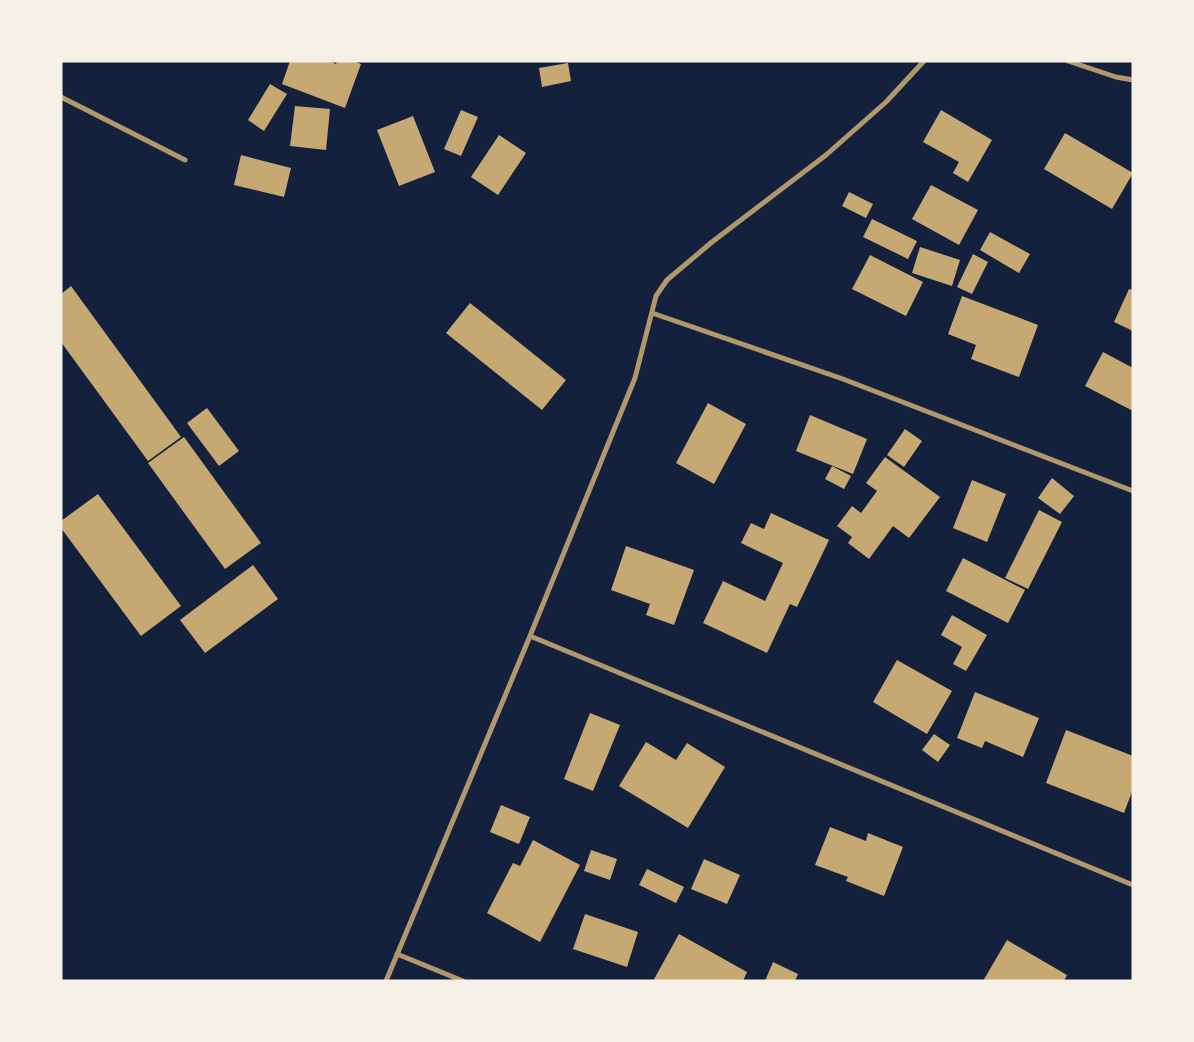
<svg xmlns="http://www.w3.org/2000/svg" width="1194" height="1042" font-family="Barlow,sans-serif">
	<style>
		.building { fill: #c6a872 }
		.lines { fill: none; stroke-linecap: round; stroke-linejoin: round }
		.minor { stroke: #b1986c; stroke-width: 5 }
	</style>
	<rect width="100%" height="100%" fill="#14213d"/>
	<path class="building" d="M290,61H329L336,64L337,61H353L361,64L345,108L282,84Z
		M568,63L571,81L542,87L539,68Z
		M270,84L287,94L264,131L248,120Z
		M295,106L330,109L326,150L290,146Z
		M461,110L478,117L461,156L444,149Z
		M941,110L992,140L968,182L953,173L959,162L923,142Z
		M413,116L435,172L399,186L377,130Z
		M1065,133L1133,173L1112,209L1044,169Z
		M499,135L526,153L498,195L471,177Z
		M241,155L291,168L284,197L234,185Z
		M931,185L978,210L959,245L912,219Z
		M849,192L873,204L866,218L842,206Z
		M872,219L917,241L908,259L863,237Z
		M990,232L1030,254L1019,273L980,250Z
		M920,247L960,260L952,286L912,273Z
		M973,254L988,262L972,294L957,287Z
		M870,255L923,282L906,316L852,289Z
		M71,286L181,437L148,461L61,342V294Z
		M1129,289L1133,290V331L1114,322Z
		M962,296L1038,325L1019,377L971,359L976,345L948,334Z
		M470,303L566,380L542,410L446,333Z
		M1103,352L1133,368V411L1085,386Z
		M708,403L746,424L714,484L676,463Z
		M207,408L239,451L219,466L187,423Z
		M810,415L867,439L853,474L796,451Z
		M905,429L922,441L904,467L887,455Z
		M184,437L261,543L225,569L148,463Z
		M885,457L940,497L909,538L893,526L869,559L848,543L852,537L837,526L852,506L861,513L877,491L866,483Z
		M832,466L851,476L844,489L825,479Z
		M1052,478L1074,496L1060,514L1038,498Z
		M972,480L1006,494L987,542L953,528Z
		M98,494L181,606L141,636L61,528V521Z
		M1039,510L1062,522L1028,589L1005,578Z
		M771,513L829,540L797,607L790,604L767,653L703,623L723,581L765,601L783,563L741,543L751,523L764,529Z
		M626,546L694,570L674,625L646,615L650,604L611,590Z
		M963,558L1025,590L1008,623L946,591Z
		M253,565L278,599L205,653L180,620Z
		M952,615L987,635L966,671L953,664L962,647L941,635Z
		M897,660L952,691L927,734L873,702Z
		M975,692L1039,718L1023,757L985,741L982,748L957,738Z
		M590,713L620,725L593,791L564,779Z
		M1066,730L1133,756V789L1124,813L1046,783Z
		M934,734L950,745L938,762L922,750Z
		M646,742L676,760L687,743L725,767L688,828L619,786Z
		M501,805L530,817L519,844L490,832Z
		M830,827L866,841L868,833L903,847L884,896L846,881L848,877L815,865Z
		M533,840L580,865L540,942L487,913L513,863L520,866Z
		M591,850L617,859L610,880L584,871Z
		M704,859L740,875L727,904L691,889Z
		M647,869L684,887L676,903L639,885Z
		M585,914L638,932L627,967L573,949Z
		M679,934L747,972L743,981H653Z
		M1007,940L1067,975L1064,981H983Z
		M773,962L798,974L795,981H765Z"/>
	<g class="lines">
		<path class="minor" d="M1068,61L1116,77L1133,80
			M61,97L185,160
			M652,313L843,379L1133,491
			M530,636L1133,885
			M397,954L463,981
			M386,981L530,636L635,378L656,296L667,280L712,242L826,155L886,102L924,61"/>
	</g>
	<rect width="1194" height="1042" fill="none" stroke="#f6f1e7" stroke-width="125"/>
</svg>
